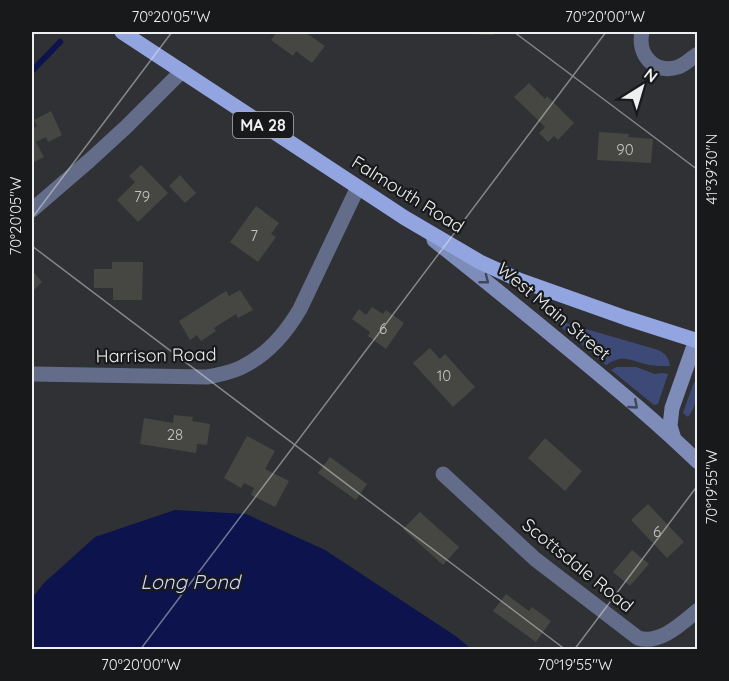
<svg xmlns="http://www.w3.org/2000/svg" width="729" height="681" font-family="Quicksand,sans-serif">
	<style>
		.green { fill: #3d4a78 }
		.water { fill: #0d134c }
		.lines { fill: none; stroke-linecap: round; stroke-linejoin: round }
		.stream { stroke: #0d134c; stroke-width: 6 }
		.building { fill: #464743 }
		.street { stroke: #636c88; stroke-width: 15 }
		.secondary { stroke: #7e8cba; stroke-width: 15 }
		.primary { stroke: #93a5e0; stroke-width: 15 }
		.oneway { stroke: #41475a }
		.ticks { fill: none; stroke: #eeeff1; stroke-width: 1.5; stroke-opacity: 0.45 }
		.labels { text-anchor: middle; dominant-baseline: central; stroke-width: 4.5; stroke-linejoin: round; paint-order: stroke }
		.number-label { font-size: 15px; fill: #c4c5c6 }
		.shield { fill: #18191a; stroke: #aeafb0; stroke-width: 1.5 }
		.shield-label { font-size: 16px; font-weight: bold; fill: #eeeff1 }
		.street-label { font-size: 18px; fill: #eeeff1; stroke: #18191a }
		.water-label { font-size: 20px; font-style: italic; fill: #ccd8fd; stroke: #18191a }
		.neatline { fill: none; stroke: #eeeff1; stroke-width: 2 }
		.ticks-label { font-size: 15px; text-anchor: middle; fill: #eeeff1 }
	</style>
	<rect width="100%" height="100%" fill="#2f3134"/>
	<path class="green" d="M559,321L658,350C665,353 669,358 670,366C663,366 656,366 649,365C631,361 624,353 606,365L562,328L558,323Z
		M617,367H636L655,374L662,373L668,374L658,404L654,405L611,370Z
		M694,382L697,383C698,395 696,407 688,417L683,413Z"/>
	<path class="water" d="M175,510L246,514L325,550L457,637L471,649H32V598L44,583L95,537Z"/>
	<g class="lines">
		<path class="stream" d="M32,71L60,42"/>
	</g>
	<path class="building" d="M277,32H305L325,46L312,63L296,51L293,56L271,40Z
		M470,32H493V35L470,34Z
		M529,83L545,99L547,96L574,123L558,140L554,136L548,142L539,133L545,127L514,97Z
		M51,111L62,135L48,142L46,137L36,142L44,157L32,163V129L37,126L34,120Z
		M599,132L629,134L628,137L653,139L651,163L597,160Z
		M141,165L168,193L138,222L117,200L135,182L129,176Z
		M180,175L196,193L185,203L169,186Z
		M256,206L279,223L271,234L276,237L258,262L230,242Z
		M112,262H143L142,300H113V288H94V269H112Z
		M32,270L42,282L32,292Z
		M240,290L253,310L238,318L236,314L214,328L216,331L201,341L197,335L190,340L179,321L226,291L229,296Z
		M372,307L383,314L386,310L404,323L386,349L368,336L370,332L352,319L359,309L366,315Z
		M430,348L440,359L445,354L475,387L453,407L413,363Z
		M174,415L193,417L192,421L210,424L207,445L197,444L196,453L140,444L144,418L173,423Z
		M247,436L275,451L265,469L289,481L275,507L251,495L254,488L244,483L241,488L224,478Z
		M545,438L582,471L565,491L528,458Z
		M330,457L367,484L356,500L318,473Z
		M648,504L684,542L667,558L631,520Z
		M420,512L459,547L443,565L403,529Z
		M632,550L649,564L630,586L613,572Z
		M506,594L529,611L532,607L551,621L536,642L493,611Z"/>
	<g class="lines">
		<path class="street" d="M642,32C637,54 654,75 678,67C685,65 691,58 698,54
			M32,210L90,160L126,127L182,71
			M32,374L207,377C218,375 229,373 240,368C266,356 286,333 300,309L358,187
			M443,474L535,559L638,638C660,645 682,623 698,610"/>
		<path class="secondary" d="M434,240C482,278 530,317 577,356C618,390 659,424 698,462
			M674,439L670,426L672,408L696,340"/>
		<path class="primary" d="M122,32L405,218L480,262L519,280L626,318L698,341"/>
	</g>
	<defs><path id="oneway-chevron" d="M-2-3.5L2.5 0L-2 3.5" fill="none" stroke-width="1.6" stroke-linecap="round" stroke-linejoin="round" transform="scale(1.5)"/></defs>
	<g class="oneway">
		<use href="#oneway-chevron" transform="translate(485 280) rotate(38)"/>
		<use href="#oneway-chevron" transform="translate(634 405) rotate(41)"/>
	</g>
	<path class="ticks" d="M514,32L698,170M32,218L172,32M32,246L566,650M140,650L606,32M574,650L698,485"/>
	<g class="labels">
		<g class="number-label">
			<text x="625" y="149">90</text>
			<text x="142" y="196">79</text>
			<text x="254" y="235">7</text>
			<text x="383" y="328">6</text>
			<text x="444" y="375">10</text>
			<text x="175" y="434">28</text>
			<text x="657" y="531">6</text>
		</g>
		<rect class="shield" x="233" y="112" width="60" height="26" rx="4.5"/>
		<g class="shield-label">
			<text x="263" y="125">MA 28</text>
		</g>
		<g class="street-label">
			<text transform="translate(408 194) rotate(32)">Falmouth Road</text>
			<text transform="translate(554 311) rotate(40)">West Main Street</text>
			<text transform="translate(156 355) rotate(-1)">Harrison Road</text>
			<text transform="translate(578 565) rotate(39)">Scottsdale Road</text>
		</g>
		<g class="water-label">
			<text x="190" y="581">Long Pond</text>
		</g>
	</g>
	<rect width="729" height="681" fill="none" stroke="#18191a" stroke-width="66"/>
	<g transform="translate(642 87) rotate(37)" stroke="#18191a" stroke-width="4.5" paint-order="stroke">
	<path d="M0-4.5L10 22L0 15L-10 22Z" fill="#eeeff1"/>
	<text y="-9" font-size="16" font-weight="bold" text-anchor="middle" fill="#eeeff1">N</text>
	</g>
	<rect x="33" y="33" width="663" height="615" class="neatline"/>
	<g class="ticks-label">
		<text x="171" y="22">70°20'05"W</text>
		<text x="605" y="22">70°20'00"W</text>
		<text transform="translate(712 169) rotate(-90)" y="5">41°39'30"N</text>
		<text transform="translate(16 216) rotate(-90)" y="5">70°20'05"W</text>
		<text transform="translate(712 487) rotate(-90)" y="5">70°19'55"W</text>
		<text x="141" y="670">70°20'00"W</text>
		<text x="575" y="670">70°19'55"W</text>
	</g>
</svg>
